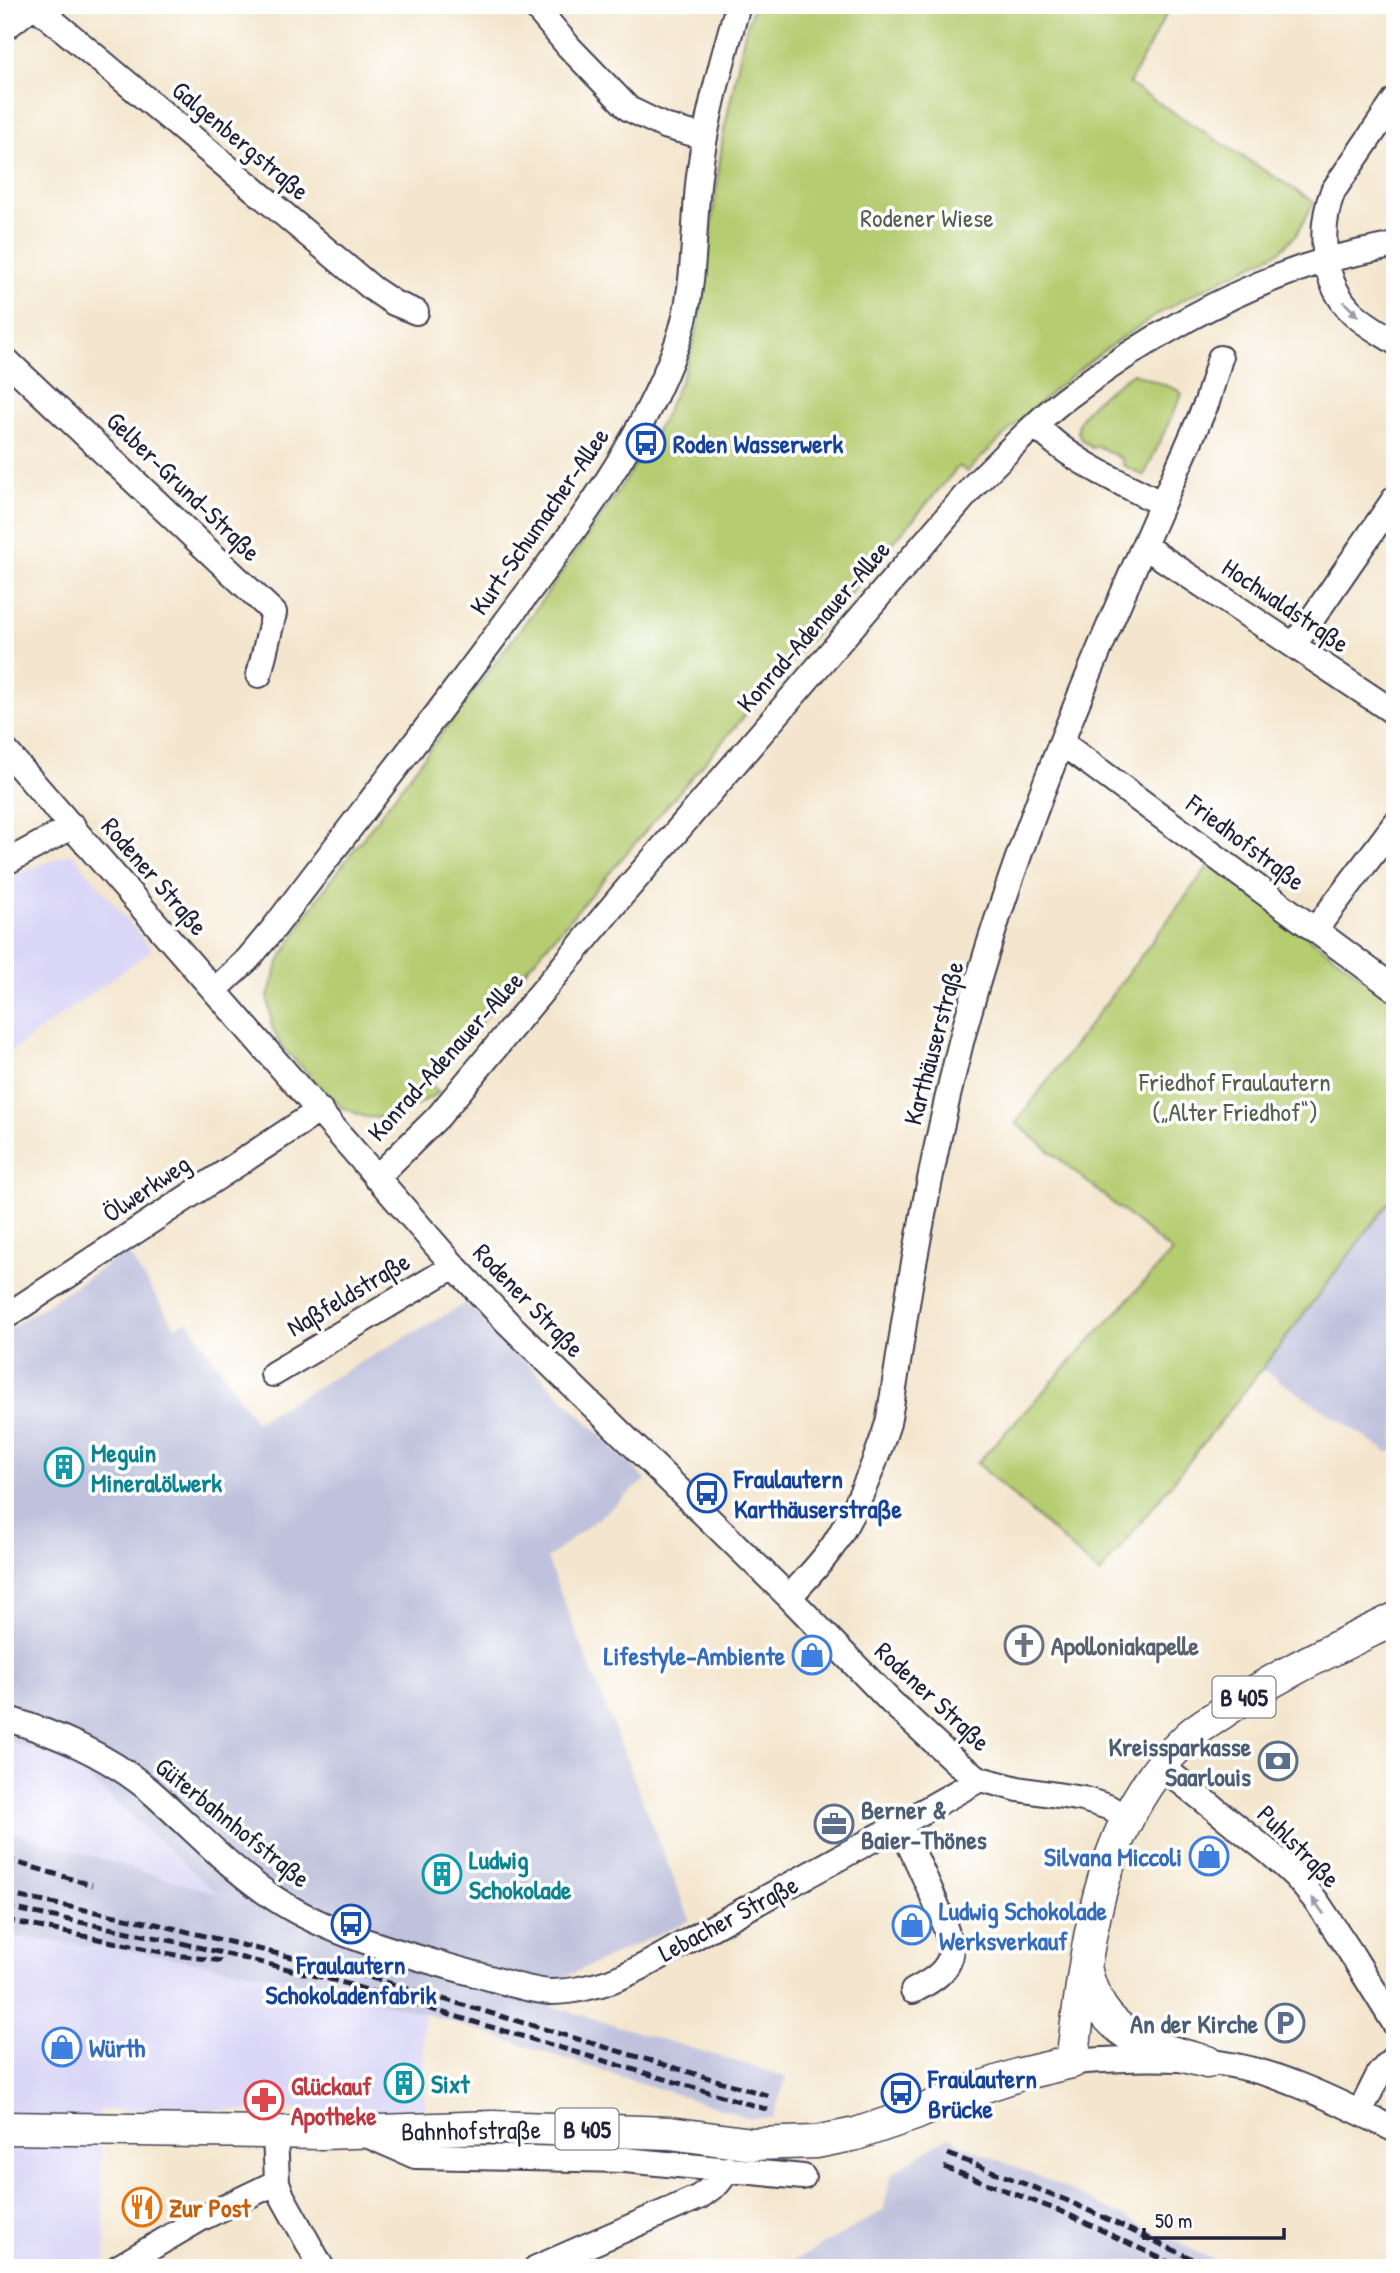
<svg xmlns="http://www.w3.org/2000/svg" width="1400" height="2273" font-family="'Patrick Hand',sans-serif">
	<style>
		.built { fill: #dad6f7 }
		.industrial { fill: #c0c2dd }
		.green { fill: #b6cc71; stroke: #6c7756; stroke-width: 2 }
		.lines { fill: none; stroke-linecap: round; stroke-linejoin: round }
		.minor-casing { stroke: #423f51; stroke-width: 28 }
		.major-casing { stroke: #423f51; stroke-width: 35 }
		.minor { stroke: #fff; stroke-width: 24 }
		.major { stroke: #fff; stroke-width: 32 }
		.rail { stroke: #22223b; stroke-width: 5; stroke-dasharray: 10 5; stroke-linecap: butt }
		.oneway { fill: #9c9ca7 }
		.labels { text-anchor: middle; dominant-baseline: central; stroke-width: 7; stroke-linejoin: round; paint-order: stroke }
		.shield { fill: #fff; stroke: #646476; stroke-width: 2 }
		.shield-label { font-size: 24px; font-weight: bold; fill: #22223b }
		.street-label { font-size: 26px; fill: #22223b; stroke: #fff }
		.park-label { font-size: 26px; fill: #565e4e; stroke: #fff }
		.transit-label { font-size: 26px; font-weight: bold; fill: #164399; stroke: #fff; text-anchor: start }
		.culture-label { font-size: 26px; font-weight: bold; fill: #0d838f; stroke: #fff; text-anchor: start }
		.worship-label { font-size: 26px; font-weight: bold; fill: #5b616d; stroke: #fff; text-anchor: start }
		.shop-label { font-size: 26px; font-weight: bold; fill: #366cbe; stroke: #fff; text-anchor: end }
		.service-label { font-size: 26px; font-weight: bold; fill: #4e5e75; stroke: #fff; text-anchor: end }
		.health-label { font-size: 26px; font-weight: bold; fill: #be3a42; stroke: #fff; text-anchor: start }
		.food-label { font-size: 26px; font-weight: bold; fill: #c56008; stroke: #fff; text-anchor: start }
	</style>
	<rect width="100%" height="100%" fill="#fff"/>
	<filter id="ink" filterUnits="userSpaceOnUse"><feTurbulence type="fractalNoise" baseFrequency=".0143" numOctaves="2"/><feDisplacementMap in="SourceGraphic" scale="14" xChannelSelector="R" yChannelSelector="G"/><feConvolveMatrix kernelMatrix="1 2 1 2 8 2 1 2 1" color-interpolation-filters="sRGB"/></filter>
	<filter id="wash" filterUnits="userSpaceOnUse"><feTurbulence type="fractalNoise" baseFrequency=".00686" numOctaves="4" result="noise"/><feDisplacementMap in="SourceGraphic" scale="28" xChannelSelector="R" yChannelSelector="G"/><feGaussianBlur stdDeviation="1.57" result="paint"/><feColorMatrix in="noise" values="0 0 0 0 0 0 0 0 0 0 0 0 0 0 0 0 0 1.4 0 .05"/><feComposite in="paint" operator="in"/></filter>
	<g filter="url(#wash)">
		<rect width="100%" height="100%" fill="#f4e6ce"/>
		<path class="built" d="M72,853L152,950L5,1056V879Z
			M5,1740L73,1764L220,1895L5,1830Z
			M5,1936L114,1948L275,1976L423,2013L425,2110H99L106,2260L89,2268H5Z"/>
		<path class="industrial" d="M1395,1194V1447L1389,1453L1262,1369Z
			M127,1251L175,1327L188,1320L255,1422L466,1303L646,1480L547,1559L690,1920L521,1997L787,2077L772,2118H750L423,2013L275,1976L114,1948L5,1936V1830L218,1894L73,1764L5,1740V1332Z
			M950,2135L960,2144L1056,2184L1230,2268H781L883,2211L892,2174Z"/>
		<path class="green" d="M754,5H1171L1129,84L1314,202L1296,235L1280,251C1238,273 1192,292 1152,318C1083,361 1024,414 967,472L959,466L429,1083L439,1092L395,1118L365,1117L341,1107L281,1046L272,1027L268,997L278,964L305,917L332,879L546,595L621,487L662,421L684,373L699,323L723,136L745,32Z
			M1133,373L1178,390L1182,394L1144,476L1123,465L1122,459L1098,446L1092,448C1088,445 1082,441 1080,437C1067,414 1118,384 1133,373Z
			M1210,864L1395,1001V1194L1262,1369L1100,1574L977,1463L1172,1252L1016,1123Z"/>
	</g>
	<g filter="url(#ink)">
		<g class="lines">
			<defs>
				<path id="minor" d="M34,5L373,289L394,303L416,312
					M534,5L569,47L629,109L664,126L705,137
					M5,28L34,5
					M1395,100L1333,191C1318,229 1321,284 1354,314C1366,325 1381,333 1395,342
					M5,359L274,613L259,675
					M1036,425C1069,461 1119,481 1162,504
					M1144,546L1395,713
					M1294,645L1395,498
					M1062,743L1395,989
					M5,750L454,1266L508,1323L789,1597L891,1702L957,1763L980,1779L1018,1789L1083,1799L1108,1807L1127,1818
					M5,863L73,826
					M1315,930L1395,824
					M215,990L248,959L274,928C351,826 429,726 505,623C571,535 639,448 677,344C697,287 692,234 699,176C706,118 722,61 738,5
					M376,1178L438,1117L622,895L976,483C1004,456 1031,426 1061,402C1138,343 1234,287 1327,260C1349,254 1372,250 1395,245
					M5,1317L320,1110
					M273,1374L454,1266
					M789,1597C805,1580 822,1563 835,1543C858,1506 875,1464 888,1423C898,1370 904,1316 914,1263C927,1190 942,1118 960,1046C1017,825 1115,611 1207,402L1220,358
					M5,1718C57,1734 105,1754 148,1789C190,1825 227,1867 274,1898C331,1936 409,1955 475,1974C499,1980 525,1990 550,1992C562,1992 577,1990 589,1987C628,1980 677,1946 713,1927C802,1878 892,1830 980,1779
					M1161,1766L1270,1853L1296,1877L1317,1902L1349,1950L1395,2024
					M900,1825C911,1848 952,1932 951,1953C949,1972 928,1983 913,1991
					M1072,2062C1146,2056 1223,2054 1293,2083C1328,2096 1361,2113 1395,2130
					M1360,2112L1379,2074L1395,2056
					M275,2133L277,2182L282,2196L322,2268
					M362,2133L415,2156L625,2160L803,2177
					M117,2268L200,2219L277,2182
					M536,2268L699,2197L718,2183L729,2169"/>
				<path id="major" d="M1085,1967C1100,2036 1146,2046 1207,2062
					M5,2128L323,2133L493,2127L670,2133L752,2144L816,2142L856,2134L915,2114L964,2093L1021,2074L1072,2062C1087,1947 1097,1821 1187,1738C1197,1728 1210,1721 1222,1713C1276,1675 1336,1648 1395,1619"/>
			</defs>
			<use href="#minor" class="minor-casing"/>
			<use href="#major" class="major-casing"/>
			<use href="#minor" class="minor"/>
			<use href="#major" class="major"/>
			<path class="rail" d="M5,1859L92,1885
				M5,1894L156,1924L352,1972L773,2097
				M5,1907L173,1941L337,1981L769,2110
				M5,1920L176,1955L222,1961
				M948,2154L1066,2200L1212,2268
				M944,2167L1065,2213L1181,2268"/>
		</g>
		<defs><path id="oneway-solid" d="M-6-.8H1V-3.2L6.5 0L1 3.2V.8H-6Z" transform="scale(1.75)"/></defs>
		<g class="oneway">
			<use href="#oneway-solid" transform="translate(1351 309) rotate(45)"/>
			<use href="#oneway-solid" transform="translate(1318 1906) rotate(-126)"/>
		</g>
	</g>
	<defs>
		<symbol id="bus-ring" viewBox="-11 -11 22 22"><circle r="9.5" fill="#fff" stroke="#1a4fb4" stroke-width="1.5"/><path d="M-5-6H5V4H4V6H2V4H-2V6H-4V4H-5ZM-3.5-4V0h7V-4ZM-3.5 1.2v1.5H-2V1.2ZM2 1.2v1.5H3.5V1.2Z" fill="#1a4fb4"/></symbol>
		<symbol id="building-ring" viewBox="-11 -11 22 22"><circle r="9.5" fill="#fff" stroke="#0f9aa8" stroke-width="1.5"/><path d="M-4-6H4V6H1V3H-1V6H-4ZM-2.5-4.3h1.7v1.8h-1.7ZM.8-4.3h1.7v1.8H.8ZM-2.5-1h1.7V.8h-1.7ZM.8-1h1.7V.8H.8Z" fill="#0f9aa8"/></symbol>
		<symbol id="church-ring" viewBox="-11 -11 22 22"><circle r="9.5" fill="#fff" stroke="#6b7280" stroke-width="1.5"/><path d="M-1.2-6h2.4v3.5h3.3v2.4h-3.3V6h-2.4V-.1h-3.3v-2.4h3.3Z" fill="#6b7280"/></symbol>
		<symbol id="shop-ring" viewBox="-11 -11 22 22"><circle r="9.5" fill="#fff" stroke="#3f7fe0" stroke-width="1.5"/><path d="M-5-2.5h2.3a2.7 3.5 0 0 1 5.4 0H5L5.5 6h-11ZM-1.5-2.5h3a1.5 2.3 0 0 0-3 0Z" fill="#3f7fe0"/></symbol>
		<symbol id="bank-ring" viewBox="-11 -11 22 22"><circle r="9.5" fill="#fff" stroke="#5c6f8a" stroke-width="1.5"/><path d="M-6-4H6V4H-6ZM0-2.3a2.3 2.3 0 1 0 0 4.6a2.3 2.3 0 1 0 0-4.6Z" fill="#5c6f8a"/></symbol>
		<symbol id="office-ring" viewBox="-11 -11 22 22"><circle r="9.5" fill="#fff" stroke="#5c6f8a" stroke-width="1.5"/><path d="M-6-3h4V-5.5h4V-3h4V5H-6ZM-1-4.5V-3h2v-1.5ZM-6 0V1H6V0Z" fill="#5c6f8a"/></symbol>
		<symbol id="parking-ring" viewBox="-11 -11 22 22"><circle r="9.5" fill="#fff" stroke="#5c6f8a" stroke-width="1.5"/><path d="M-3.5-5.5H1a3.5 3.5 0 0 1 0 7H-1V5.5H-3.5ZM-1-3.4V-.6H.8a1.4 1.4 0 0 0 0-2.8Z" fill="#5c6f8a"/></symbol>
		<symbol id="pharmacy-ring" viewBox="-11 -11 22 22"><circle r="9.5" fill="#fff" stroke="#e0444e" stroke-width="1.5"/><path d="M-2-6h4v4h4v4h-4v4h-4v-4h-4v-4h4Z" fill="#e0444e"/></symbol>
		<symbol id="restaurant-ring" viewBox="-11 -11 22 22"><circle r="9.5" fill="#fff" stroke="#e8710a" stroke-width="1.5"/><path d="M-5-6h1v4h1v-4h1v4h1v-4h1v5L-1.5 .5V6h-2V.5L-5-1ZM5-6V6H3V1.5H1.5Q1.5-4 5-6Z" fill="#e8710a"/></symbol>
	</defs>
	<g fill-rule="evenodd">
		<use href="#bus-ring" x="624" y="421" width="44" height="44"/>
		<use href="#building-ring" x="42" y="1445" width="44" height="44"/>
		<use href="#bus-ring" x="685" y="1471" width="44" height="44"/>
		<use href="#church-ring" x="1002" y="1623" width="44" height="44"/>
		<use href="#shop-ring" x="790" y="1633" width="44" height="44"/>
		<use href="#bank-ring" x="1256" y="1739" width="44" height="44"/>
		<use href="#office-ring" x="812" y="1802" width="44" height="44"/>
		<use href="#shop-ring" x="1187" y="1834" width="44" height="44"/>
		<use href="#building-ring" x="420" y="1852" width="44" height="44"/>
		<use href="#bus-ring" x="329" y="1902" width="44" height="44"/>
		<use href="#shop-ring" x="890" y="1903" width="44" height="44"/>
		<use href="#parking-ring" x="1263" y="2001" width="44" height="44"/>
		<use href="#shop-ring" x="40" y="2025" width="44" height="44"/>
		<use href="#building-ring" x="382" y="2061" width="44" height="44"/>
		<use href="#bus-ring" x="879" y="2071" width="44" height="44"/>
		<use href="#pharmacy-ring" x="242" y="2078" width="44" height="44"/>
		<use href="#restaurant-ring" x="120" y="2185" width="44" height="44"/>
	</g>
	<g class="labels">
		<g class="shield">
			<rect x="1212.5" y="1676.5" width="63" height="41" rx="5"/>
			<rect x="555.5" y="2108.5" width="63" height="41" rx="5"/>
		</g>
		<g class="shield-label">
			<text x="1244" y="1697">B 405</text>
			<text x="587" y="2129">B 405</text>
		</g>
		<g class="street-label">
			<text transform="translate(241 140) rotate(40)">Galgenbergstraße</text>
			<text transform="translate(184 486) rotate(44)">Gelber-Grund-Straße</text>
			<text transform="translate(539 521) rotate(-55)">Kurt-Schumacher-Allee</text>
			<text transform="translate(1286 605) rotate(34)">Hochwaldstraße</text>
			<text transform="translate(813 626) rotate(-49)">Konrad-Adenauer-Allee</text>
			<text transform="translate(1246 842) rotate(37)">Friedhofstraße</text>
			<text transform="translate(155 876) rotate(49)">Rodener Straße</text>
			<text transform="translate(933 1043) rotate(-75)">Karthäuserstraße</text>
			<text transform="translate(445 1056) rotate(-48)">Konrad-Adenauer-Allee</text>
			<text transform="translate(146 1188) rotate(-34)">Ölwerkweg</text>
			<text transform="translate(348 1294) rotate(-31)">Naßfeldstraße</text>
			<text transform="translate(529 1300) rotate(46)">Rodener Straße</text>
			<text transform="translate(933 1696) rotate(43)">Rodener Straße</text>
			<text transform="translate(233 1822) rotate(39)">Güterbahnhofstraße</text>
			<text transform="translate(1299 1846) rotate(45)">Puhlstraße</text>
			<text transform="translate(728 1918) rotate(-28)">Lebacher Straße</text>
			<text transform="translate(471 2130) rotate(-1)">Bahnhofstraße</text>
		</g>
		<g class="park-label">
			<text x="927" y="217">Rodener Wiese</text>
			<text x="1235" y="1081">Friedhof Fraulautern<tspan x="1235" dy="30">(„Alter Friedhof“)</tspan></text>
		</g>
		<g class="transit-label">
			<text x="673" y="443">Roden Wasserwerk</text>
			<text x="734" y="1478">Fraulautern<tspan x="734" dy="30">Karthäuserstraße</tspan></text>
			<text x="351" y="1964" text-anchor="middle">Fraulautern<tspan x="351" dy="30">Schokoladenfabrik</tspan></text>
			<text x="928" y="2078">Fraulautern<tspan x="928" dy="30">Brücke</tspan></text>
		</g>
		<g class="culture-label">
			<text x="91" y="1452">Meguin<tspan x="91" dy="30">Mineralölwerk</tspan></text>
			<text x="469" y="1859">Ludwig<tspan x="469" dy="30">Schokolade</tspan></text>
			<text x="431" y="2083">Sixt</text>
		</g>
		<g class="worship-label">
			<text x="1051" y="1645">Apolloniakapelle</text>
		</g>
		<g class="shop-label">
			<text x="785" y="1655">Lifestyle-Ambiente</text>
			<text x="1182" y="1856">Silvana Miccoli</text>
			<text x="939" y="1910" text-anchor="start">Ludwig Schokolade<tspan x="939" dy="30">Werksverkauf</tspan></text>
			<text x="89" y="2047" text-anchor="start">Würth</text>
		</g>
		<g class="service-label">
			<text x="1251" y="1746">Kreissparkasse<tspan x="1251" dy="30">Saarlouis</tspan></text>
			<text x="861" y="1809" text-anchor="start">Berner &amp;<tspan x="861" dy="30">Baier-Thönes</tspan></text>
			<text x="1258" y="2023">An der Kirche</text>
		</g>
		<g class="health-label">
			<text x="291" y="2085">Glückauf<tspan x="291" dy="30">Apotheke</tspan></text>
		</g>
		<g class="food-label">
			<text x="169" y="2207">Zur Post</text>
		</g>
	</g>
	<rect width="1400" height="2273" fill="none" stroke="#fff" stroke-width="28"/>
	<path d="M1144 2228v10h140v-10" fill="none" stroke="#22223b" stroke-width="3.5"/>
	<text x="1155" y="2228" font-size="21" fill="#22223b" stroke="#ffffff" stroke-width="5" paint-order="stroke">50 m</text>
</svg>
